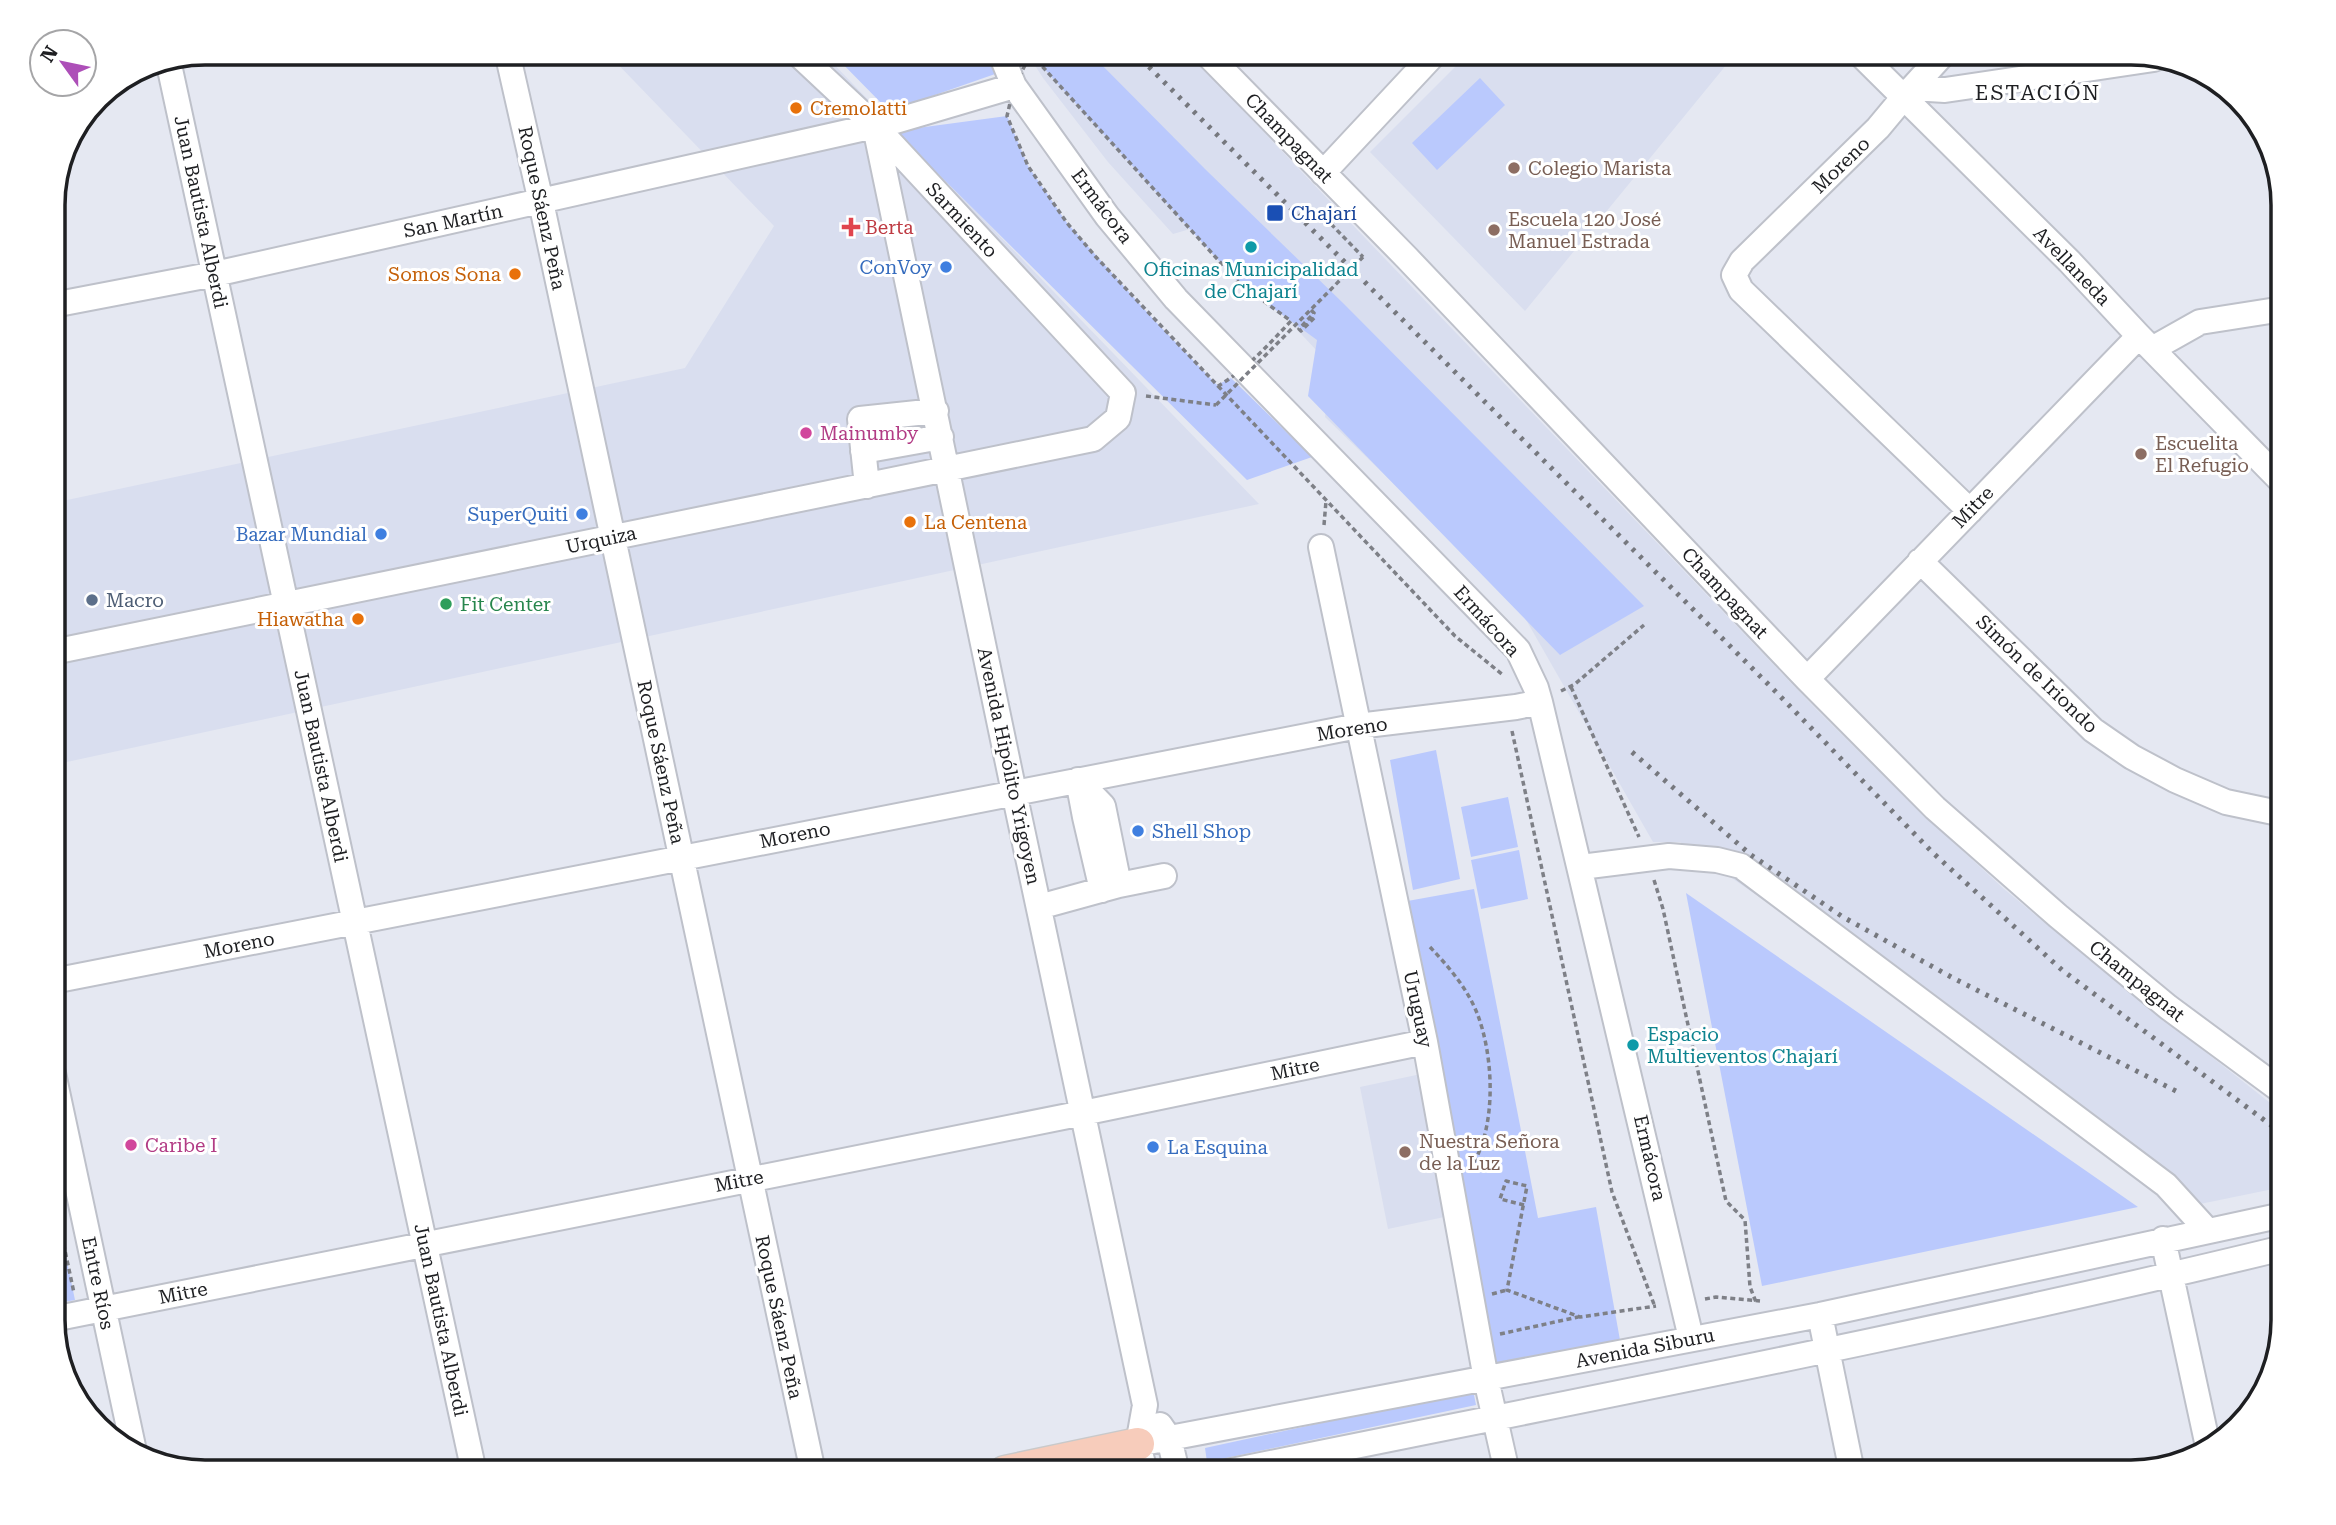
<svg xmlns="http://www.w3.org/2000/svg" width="2336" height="1525" font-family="'Roboto Serif',serif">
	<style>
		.built { fill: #d9deef }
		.green { fill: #bac9fd }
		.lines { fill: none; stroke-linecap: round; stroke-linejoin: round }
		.minor-casing { stroke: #bec1ca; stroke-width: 28 }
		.major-casing { stroke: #c9c9ca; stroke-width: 35 }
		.path { stroke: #7e8087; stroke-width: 3.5; stroke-dasharray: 5 3.5; stroke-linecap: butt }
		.minor { stroke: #fff; stroke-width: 24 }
		.major { stroke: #f7ccbb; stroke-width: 32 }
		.rail { stroke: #76787e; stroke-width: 5; stroke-dasharray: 3.5 7; stroke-linecap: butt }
		.path-bridge { stroke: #7e8087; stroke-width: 3.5; stroke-dasharray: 5 3.5; stroke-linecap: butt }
		.food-dot { fill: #e8710a; stroke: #fff; stroke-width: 2.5 }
		.education-dot { fill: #8d6e63; stroke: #fff; stroke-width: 2.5 }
		.transit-dot { fill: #1a4fb4; stroke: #fff; stroke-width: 2.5 }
		.health-dot { fill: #e0444e; stroke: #fff; stroke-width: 2.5 }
		.culture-dot { fill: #0f9aa8; stroke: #fff; stroke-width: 2.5 }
		.shop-dot { fill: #3f7fe0; stroke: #fff; stroke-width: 2.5 }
		.hotel-dot { fill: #d1479c; stroke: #fff; stroke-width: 2.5 }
		.service-dot { fill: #5c6f8a; stroke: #fff; stroke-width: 2.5 }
		.leisure-dot { fill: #2e9e5b; stroke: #fff; stroke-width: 2.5 }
		.labels { text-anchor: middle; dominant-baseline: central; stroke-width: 6; stroke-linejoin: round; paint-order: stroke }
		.food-label { font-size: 19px; fill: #c56008; stroke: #fff; text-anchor: start }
		.street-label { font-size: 19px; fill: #1e1f22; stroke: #fff }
		.education-label { font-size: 19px; fill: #785e54; stroke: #fff; text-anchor: start }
		.transit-label { font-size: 19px; fill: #164399; stroke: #fff; text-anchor: start }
		.health-label { font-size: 19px; fill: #be3a42; stroke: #fff; text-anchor: start }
		.shop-label { font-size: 19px; fill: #366cbe; stroke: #fff; text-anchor: end }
		.culture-label { font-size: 19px; fill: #0d838f; stroke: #fff }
		.hotel-label { font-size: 19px; fill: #b23c85; stroke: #fff; text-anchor: start }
		.service-label { font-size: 19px; fill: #4e5e75; stroke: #fff; text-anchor: start }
		.leisure-label { font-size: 19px; fill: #27864d; stroke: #fff; text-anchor: start }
		.neighbourhood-label { font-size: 21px; letter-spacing: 2px; fill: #1e1f22; stroke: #fff }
		.rim { fill: none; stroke: #1e1f22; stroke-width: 3.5 }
	</style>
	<rect width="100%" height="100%" fill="#e5e8f2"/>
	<path class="built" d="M822,52L1259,504L53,765V503L685,368L774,226L607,53Z
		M1027,53H1188L1817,710L1910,802L2004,889L2114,980L2283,1113V1187L2200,1204L1680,842H1653L1525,618L1487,574L1325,417L1332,367L1200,226L1173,234L1108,162L1043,78Z
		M1469,53H1736L1525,311L1370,152Z
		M1421,1074L1449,1216L1388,1229L1360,1087Z"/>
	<path class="green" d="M832,53H991L998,73L889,111Z
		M1030,53H1090L1205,169L1344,304L1644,606L1560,655L1308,396L1317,340L1240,284Z
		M1480,78L1505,105L1437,170L1412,143Z
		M1007,116L1028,166L1067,223L1154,320L1217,385L1231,378L1312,457L1247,480L895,131Z
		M1436,750L1460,879L1413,890L1390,760Z
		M1508,797L1518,847L1471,857L1461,807Z
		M1519,850L1528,899L1481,909L1471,860Z
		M1474,889L1538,1218L1596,1207L1620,1340L1492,1366L1402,902Z
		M1686,893L2138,1207L1762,1286Z
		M53,1194L75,1300L53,1304Z
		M1473,1390L1476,1405L1207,1462L1205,1448Z
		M1134,1462L1136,1472H1086Z"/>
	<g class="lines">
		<defs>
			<path id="minor" d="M507,52L541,202L813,1472
				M1000,52L1014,86L1107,216L1176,299L1518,650L1536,688L1540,702L1691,1338
				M1205,52L1407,258L1807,679L1935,808L2058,916L2168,1007L2283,1092
				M1858,52L2069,261L2139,336L2283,483
				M1945,52L1903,98L1878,128L1742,261L1734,275L1741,290L1970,511
				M168,60L474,1472
				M1912,88L1945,90L2154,59
				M875,127L1014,792L1145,1405L1138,1444L1145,1472
				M1323,173L1436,52
				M53,305L215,274L892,122L1014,86
				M2152,349L2200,322L2283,309
				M863,451L941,437
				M867,486L860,419L936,411
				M1321,547L1425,1042L1486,1379L1507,1472
				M1920,561L2093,730L2132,757L2175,780L2226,802L2283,814
				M53,652L1093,439L1118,418L1123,393L875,126L796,52
				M1807,679L2139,336
				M1078,780L1085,817L1102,890
				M1581,867L1669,856L1717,860L1741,866L2166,1185L2207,1230
				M1119,885L1164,876
				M1039,907L1119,885L1103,806L1078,780
				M53,981L1358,726L1516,707L1540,702
				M53,1073L134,1451
				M2163,1239L2209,1451
				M1820,1315L1852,1472
				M53,1319L1083,1113L1425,1042
				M1160,1425L1169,1438L1177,1472
				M1138,1444L1820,1315L2283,1215
				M1227,1472C1580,1400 1934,1333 2283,1248"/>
			<path id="major" d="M1005,1472L1138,1444"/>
		</defs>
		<use href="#minor" class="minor-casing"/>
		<use href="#major" class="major-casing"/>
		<path class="path" d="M1031,54L1240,284L1291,321C1268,345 1247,369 1218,386L1096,257L1067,223L1028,166L1007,116L1014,86Z
			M1337,218L1331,224L1363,257
			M1311,310L1314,313L1299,329L1301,331L1316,316
			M1218,386L1455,636L1503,675
			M1146,396L1216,405
			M1324,525L1326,501
			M1571,687L1639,837
			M1561,691L1575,684L1644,625
			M1512,731L1612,1192L1655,1307
			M1654,880L1663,909L1726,1201L1745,1220L1750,1287L1756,1302
			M1430,947C1448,966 1467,988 1477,1013C1494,1056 1497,1128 1471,1167
			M53,1194L74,1293
			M1524,1205L1500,1199L1506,1181L1527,1186L1507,1290L1580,1317L1656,1306
			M53,1286L63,1292
			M1492,1294L1507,1290
			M1705,1299L1716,1297L1760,1301
			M1500,1334L1578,1317"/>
		<use href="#minor" class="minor"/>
		<use href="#major" class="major"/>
		<path class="rail" d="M1134,52L1777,693L1932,852L2062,970L2283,1134
			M1632,752L1751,855L1843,917L1953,978L2176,1091"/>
		<path class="path-bridge" d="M1216,405L1363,257"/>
	</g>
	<g class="food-dot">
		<circle cx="796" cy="108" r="7"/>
		<circle cx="515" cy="274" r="7"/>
		<circle cx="910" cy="522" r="7"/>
		<circle cx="358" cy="619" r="7"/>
	</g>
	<g class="education-dot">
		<circle cx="1514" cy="168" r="7"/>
		<circle cx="1494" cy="230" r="7"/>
		<circle cx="2141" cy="454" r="7"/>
		<circle cx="1405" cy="1152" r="7"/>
	</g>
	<rect class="transit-dot" x="1266" y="204" width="18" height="18" rx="3.5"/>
	<path class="health-dot" d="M847.5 216.5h7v7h7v7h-7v7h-7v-7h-7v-7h7z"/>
	<g class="culture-dot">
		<circle cx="1251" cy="247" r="7"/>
		<circle cx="1633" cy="1045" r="7"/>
	</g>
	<g class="shop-dot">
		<circle cx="946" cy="267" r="7"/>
		<circle cx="582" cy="514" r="7"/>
		<circle cx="381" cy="534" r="7"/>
		<circle cx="1138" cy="831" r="7"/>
		<circle cx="1153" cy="1147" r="7"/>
	</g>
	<g class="hotel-dot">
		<circle cx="806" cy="433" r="7"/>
		<circle cx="131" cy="1145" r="7"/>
	</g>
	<circle class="service-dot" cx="92" cy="600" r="7"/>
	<circle class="leisure-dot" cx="446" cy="604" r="7"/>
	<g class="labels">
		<g class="food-label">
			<text x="810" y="108">Cremolatti</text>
			<text x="501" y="274" text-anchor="end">Somos Sona</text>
			<text x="924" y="522">La Centena</text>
			<text x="344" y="619" text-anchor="end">Hiawatha</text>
		</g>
		<g class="street-label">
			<text transform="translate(1289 138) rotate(46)">Champagnat</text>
			<text transform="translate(1841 165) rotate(-44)">Moreno</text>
			<text transform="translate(1102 206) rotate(53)">Ermácora</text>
			<text transform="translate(542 208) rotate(78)">Roque Sáenz Peña</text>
			<text transform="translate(201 212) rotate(78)">Juan Bautista Alberdi</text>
			<text transform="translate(962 220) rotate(47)">Sarmiento</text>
			<text transform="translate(453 221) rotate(-12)">San Martín</text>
			<text transform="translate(2072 266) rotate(46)">Avellaneda</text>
			<text transform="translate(1973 507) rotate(-46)">Mitre</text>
			<text transform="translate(601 540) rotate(-12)">Urquiza</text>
			<text transform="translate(1725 593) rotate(47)">Champagnat</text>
			<text transform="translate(1487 621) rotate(48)">Ermácora</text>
			<text transform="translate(2037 674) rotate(44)">Simón de Iriondo</text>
			<text transform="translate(1352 729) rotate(-9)">Moreno</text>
			<text transform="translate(661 762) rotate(78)">Roque Sáenz Peña</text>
			<text transform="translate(321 766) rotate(78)">Juan Bautista Alberdi</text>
			<text transform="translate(1009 766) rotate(78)">Avenida Hipólito Yrigoyen</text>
			<text transform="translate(795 835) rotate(-11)">Moreno</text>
			<text transform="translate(239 945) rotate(-11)">Moreno</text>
			<text transform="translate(2137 981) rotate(39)">Champagnat</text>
			<text transform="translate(1418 1009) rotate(78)">Uruguay</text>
			<text transform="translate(1295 1069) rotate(-12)">Mitre</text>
			<text transform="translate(1650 1158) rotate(77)">Ermácora</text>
			<text transform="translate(739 1181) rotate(-11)">Mitre</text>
			<text transform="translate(98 1283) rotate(78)">Entre Ríos</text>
			<text transform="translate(183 1293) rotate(-11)">Mitre</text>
			<text transform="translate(779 1317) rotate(78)">Roque Sáenz Peña</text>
			<text transform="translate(441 1320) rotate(78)">Juan Bautista Alberdi</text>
			<text transform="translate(1645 1348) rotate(-11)">Avenida Siburu</text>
		</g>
		<g class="education-label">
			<text x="1528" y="168">Colegio Marista</text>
			<text x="1508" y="219">Escuela 120 José<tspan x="1508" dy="22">Manuel Estrada</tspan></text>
			<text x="2155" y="443">Escuelita<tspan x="2155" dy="22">El Refugio</tspan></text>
			<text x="1419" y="1141">Nuestra Señora<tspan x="1419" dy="22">de la Luz</tspan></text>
		</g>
		<g class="transit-label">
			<text x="1291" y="213">Chajarí</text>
		</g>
		<g class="health-label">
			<text x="865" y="227">Berta</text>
		</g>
		<g class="shop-label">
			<text x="932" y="267">ConVoy</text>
			<text x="568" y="514">SuperQuiti</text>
			<text x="367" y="534">Bazar Mundial</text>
			<text x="1152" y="831" text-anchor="start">Shell Shop</text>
			<text x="1167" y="1147" text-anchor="start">La Esquina</text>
		</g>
		<g class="culture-label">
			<text x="1251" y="269">Oficinas Municipalidad<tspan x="1251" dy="22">de Chajarí</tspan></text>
			<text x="1647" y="1034" text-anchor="start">Espacio<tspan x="1647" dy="22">Multieventos Chajarí</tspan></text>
		</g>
		<g class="hotel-label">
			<text x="820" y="433">Mainumby</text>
			<text x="145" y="1145">Caribe I</text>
		</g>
		<g class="service-label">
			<text x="106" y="600">Macro</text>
		</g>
		<g class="leisure-label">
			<text x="460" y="604">Fit Center</text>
		</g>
		<g class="neighbourhood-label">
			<text x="2038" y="93">ESTACIÓN</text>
		</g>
	</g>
	<path d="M0 0H2336V1525H0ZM205 65H2131A140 140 0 0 1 2271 205V1320A140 140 0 0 1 2131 1460H205A140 140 0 0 1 65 1320V205A140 140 0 0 1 205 65Z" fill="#fff" fill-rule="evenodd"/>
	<path class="rim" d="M205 65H2131A140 140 0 0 1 2271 205V1320A140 140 0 0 1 2131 1460H205A140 140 0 0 1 65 1320V205A140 140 0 0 1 205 65Z"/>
	<g transform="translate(63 63) rotate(303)"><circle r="33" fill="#ffffff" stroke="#a5a5a7" stroke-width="2"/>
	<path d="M0-5L12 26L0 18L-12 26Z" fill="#ad4fb8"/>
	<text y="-10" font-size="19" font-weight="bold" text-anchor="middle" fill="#1e1f22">N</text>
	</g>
</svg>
